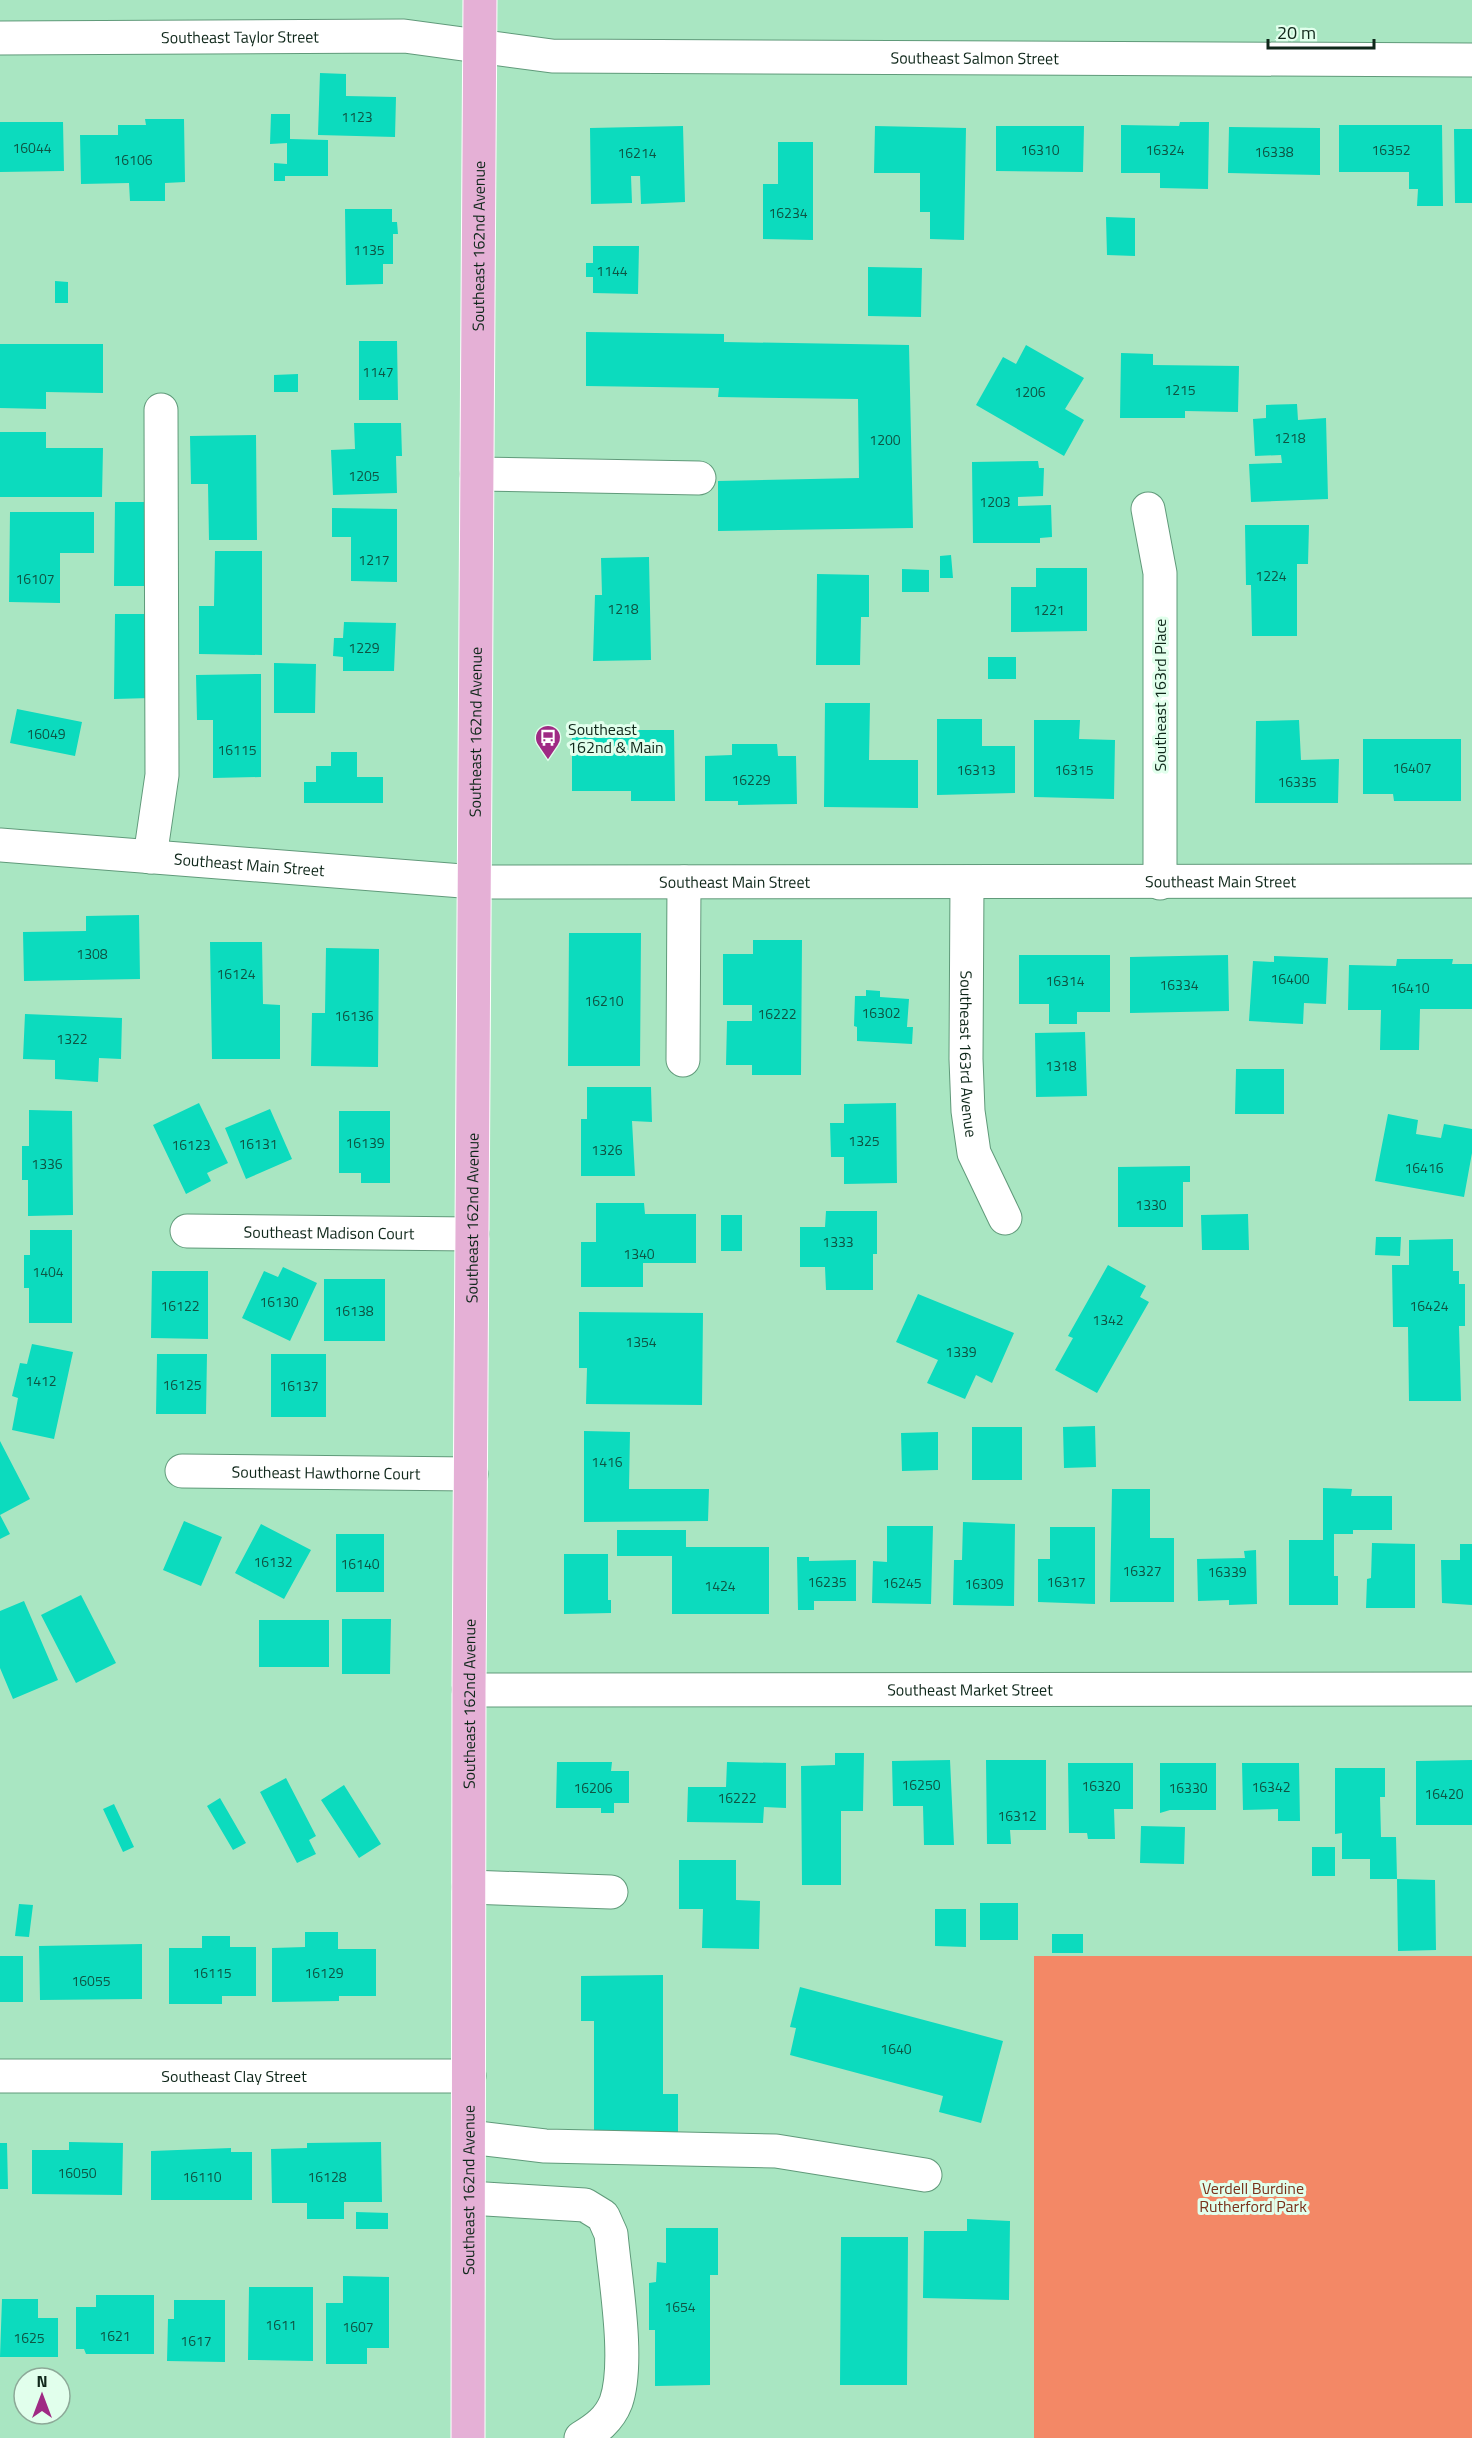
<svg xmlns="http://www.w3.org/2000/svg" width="1472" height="2438" font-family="'Titillium Web',sans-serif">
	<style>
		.green { fill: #f38866 }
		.building { fill: #0cdbbe }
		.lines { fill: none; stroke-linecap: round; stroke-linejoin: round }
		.minor-casing { stroke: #609a7a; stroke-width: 35 }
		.major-casing { stroke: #fff; stroke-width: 35 }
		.minor { stroke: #fff; stroke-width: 33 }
		.major { stroke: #e5b0d6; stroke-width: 33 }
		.labels { text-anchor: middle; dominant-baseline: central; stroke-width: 6; stroke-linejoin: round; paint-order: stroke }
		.number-label { font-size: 14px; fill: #0e5443 }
		.street-label { font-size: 16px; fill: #0f271a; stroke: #e1ffec }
		.poi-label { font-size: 16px; fill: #0f271a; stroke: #e1ffec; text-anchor: start }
		.park-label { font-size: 16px; fill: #79321b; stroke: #e1ffec }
	</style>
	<rect width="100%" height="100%" fill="#a9e6c2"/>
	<path class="green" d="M1034,1956H1472V2438H1034Z"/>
	<path class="building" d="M320,73L346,74V96L396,97L395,137L318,135Z
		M271,114H290V139L328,140V176H285V181H274V163L287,164V143L270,144Z
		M145,119H184L185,182L165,183V201H130L129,183L81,184L80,135H118V125H146Z
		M0,122H63L64,171L0,172Z
		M1180,122H1209L1208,189L1160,188V173H1121V125L1179,126Z
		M1339,125H1442L1443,206H1417L1418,189H1409V172H1339Z
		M683,126L685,202L641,204L640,176H631L632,203L591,204L590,128Z
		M875,126L966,128L964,240L930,239V212H920V173H874Z
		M996,126H1084L1083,172L996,171Z
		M1229,127L1320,128V175L1228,173Z
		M1454,129H1472V203H1455Z
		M778,142H813V240L763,239V184H778Z
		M345,209H392V222H397L398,234H393V264H383V284L346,285Z
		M1106,217L1135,218V256L1107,255Z
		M593,246H639L638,294L593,293V277H586V263H593Z
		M868,267L922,268L921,317L868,316Z
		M55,281L68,282V303H55Z
		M586,332L724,334V342L909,345L913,528L718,531V481L859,478L858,399L718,397L719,388L586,386Z
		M359,341H397L398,400H359Z
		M0,344H103V393L46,392V409L0,408Z
		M1026,345L1084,378L1065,409L1084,420L1064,456L976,405L1003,357L1016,364Z
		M1121,353L1153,354V365L1239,366L1238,412L1185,411V418H1120Z
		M298,374V392H274V375Z
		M1297,404L1298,420L1326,418L1328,499L1251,502L1249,464L1282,463L1281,455L1255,456L1253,419L1266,418V405Z
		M354,423H401L402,456H396L397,493L333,495L331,450L355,449Z
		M0,432H46V448H103L102,497H0Z
		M256,435L257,540H209L208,484H191L190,436Z
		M1038,461L1039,468H1044L1043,496L1018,497V506L1051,505L1052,537L1040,538V543H973L972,462Z
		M115,502H152L151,586H114Z
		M332,508L397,509V582L351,581V537H332Z
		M10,512H94V553H60V603L9,602Z
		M1245,525H1309L1308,564H1297V636H1252L1251,585H1246Z
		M215,551H262V655L199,654V606H214Z
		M951,555L953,578H940V556Z
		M649,557L651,660L593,661L595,595H602L601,558Z
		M1036,568H1087V631L1011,632V587H1036Z
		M902,569L929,570V592H902Z
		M817,574L869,575V617H861L860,665H816Z
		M115,614H151V698L114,699Z
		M344,622L396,623L394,671H343V657L333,656L334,638H343Z
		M988,657H1016V679H988Z
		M274,663L316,664L315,713H274Z
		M261,674V777L213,778V720H197L196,675Z
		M825,703H870L869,760H918V808L824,807Z
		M17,709L82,722L75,756L10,743Z
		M937,719H982V746H1015V793L937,795Z
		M1034,720H1080L1079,739L1115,740L1114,799L1034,797Z
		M1299,720L1301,760L1339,759L1338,803H1255L1256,721Z
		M572,730H674L675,801H631V791H572Z
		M1363,739H1461V801H1394L1393,794H1363Z
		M732,744H777L778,756H796L797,804L738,805V801H705V756L732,755Z
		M331,752H357V777H383V803H304V782H316V766H331Z
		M139,915L140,979L24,981L23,932L86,931V916Z
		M569,933H641L640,1066H568Z
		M753,940H802L801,1075H752V1065H726L727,1021H752V1005H723V954H753Z
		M210,942H262L263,1004L280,1005V1059H212Z
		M326,948L379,949L378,1067L311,1066L312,1013H325Z
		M1019,955H1110V1012H1077V1024H1049V1004H1019Z
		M1228,955L1229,1011L1130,1013V957Z
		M1274,956L1328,958L1326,1004L1304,1003L1303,1024L1249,1021L1253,961L1274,962Z
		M1397,959H1453L1452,964H1472V1009H1420L1419,1050H1380L1381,1010H1348L1349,965L1396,966Z
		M866,990L880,991V997L909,999L907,1027H913L912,1044L857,1041V1027L854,1026L855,996H866Z
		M25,1014L122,1018L121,1059L99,1058L98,1082L55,1079V1060L23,1059Z
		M1085,1032L1087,1096L1036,1097L1035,1033Z
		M1236,1069H1284V1114H1235Z
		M587,1087H651L652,1122L632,1121L635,1176H581V1119H587Z
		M199,1103L228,1163L207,1173L211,1181L186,1194L153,1125Z
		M896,1103L897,1183L844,1184V1157H831L830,1123H844V1104Z
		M270,1109L292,1159L246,1179L225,1128Z
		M29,1110L72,1111L73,1215L28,1216V1180H22V1146H29Z
		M339,1111H390V1183H361V1173H339Z
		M1388,1114L1418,1120L1416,1134L1441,1138L1444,1124L1472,1129V1153L1464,1197L1375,1181Z
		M1190,1166V1182H1183V1227H1118V1167Z
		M596,1203H644L645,1214H696V1263H643V1287H581V1242H596Z
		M826,1211H877V1254H873V1290H826L825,1267H800V1227H825Z
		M1248,1214L1249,1250H1202L1201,1215Z
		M721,1215H742V1251H721Z
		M30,1230H72V1323H29V1288H24V1255H30Z
		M1376,1237H1401L1400,1256L1375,1255Z
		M1453,1239V1271H1459V1284H1465V1326H1459L1461,1401H1409L1408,1327H1393L1392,1265H1409V1240Z
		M1108,1265L1146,1286L1140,1297L1149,1302L1097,1393L1055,1370L1073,1338L1068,1336Z
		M283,1267L317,1283L290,1341L242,1318L264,1271L278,1277Z
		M152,1271H208V1339L151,1338Z
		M324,1279H385V1341H324Z
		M918,1294L1014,1333L992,1383L976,1375L965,1399L927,1383L938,1360L896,1342Z
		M579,1312L703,1313L702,1405L586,1404L587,1368H579Z
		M32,1344L73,1352L54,1439L12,1430L18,1398L12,1396L20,1363L27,1364Z
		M157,1354H207L206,1414H156Z
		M271,1354H326V1417H271Z
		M1095,1426L1096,1467L1064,1468L1063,1427Z
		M972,1427H1022V1480H972Z
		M584,1431L630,1432L629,1489H709L708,1521L584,1522Z
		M938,1432V1470L902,1471L901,1433Z
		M0,1441L30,1499L0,1515L10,1534L0,1539Z
		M1323,1488L1352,1489L1351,1496H1392V1530H1353V1534H1334V1576H1338V1605H1289V1540H1323Z
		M1112,1489H1150V1538H1174V1602H1110Z
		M184,1521L222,1537L201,1586L163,1570Z
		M963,1522L1015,1524L1014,1606L953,1605L954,1560H962Z
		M261,1524L311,1550L284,1599L235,1573Z
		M887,1526H933L931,1604L872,1603L873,1561L887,1562Z
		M1050,1527H1095V1604L1038,1602V1559H1050Z
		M617,1530H686V1547H769V1614H672V1556H617Z
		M336,1534H384V1592H336Z
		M1372,1543L1415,1544V1608H1366L1367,1579L1371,1578Z
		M1460,1544H1472V1605L1442,1603L1441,1560H1460Z
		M1256,1550L1257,1604L1229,1605V1600L1198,1601L1197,1559L1245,1558L1244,1551Z
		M564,1554H608V1600H611V1613L564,1614Z
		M797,1557H809V1561L856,1560V1601H814V1610H798Z
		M81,1595L116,1663L76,1683L41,1615Z
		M24,1601L58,1680L13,1699L0,1668V1611Z
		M342,1619H391L390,1674H342Z
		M259,1620H329V1667H259Z
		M835,1753H864L863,1811H841V1885H802L801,1766L835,1765Z
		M950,1760L954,1845H924L923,1806H893L892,1761Z
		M986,1760H1046V1830H1010L1011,1844H987Z
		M1472,1760V1825H1416V1761Z
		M557,1762H612L611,1771H629V1803H614V1813H601V1808H556Z
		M727,1762L786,1763V1808L764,1807L763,1823L687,1822L688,1787H726Z
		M1068,1763H1133V1809H1114L1115,1839H1088L1087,1833H1069Z
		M1160,1763H1216V1810H1170L1160,1813Z
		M1242,1763H1299L1300,1821H1278V1809L1243,1810Z
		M1335,1768H1385V1797H1380L1381,1837H1396L1397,1879H1370V1859H1342V1833L1335,1834Z
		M286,1778L316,1836L309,1840L316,1854L297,1863L260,1792Z
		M344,1785L381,1844L359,1858L321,1800Z
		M220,1798L246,1843L233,1850L207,1806Z
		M114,1804L134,1847L123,1852L103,1809Z
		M1141,1826L1185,1827L1184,1864L1140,1863Z
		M1312,1847H1335V1876H1312Z
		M679,1860H736V1900L760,1901L759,1949L702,1948L703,1909H679Z
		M1397,1879L1435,1880L1436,1950L1398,1951Z
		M980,1903H1018V1940H980Z
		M19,1904L33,1905L29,1937L15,1936Z
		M935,1909H966V1947L935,1946Z
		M305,1932H338V1949H376V1996H339V2001L272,2002V1948L305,1947Z
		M1052,1934H1083V1953H1052Z
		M202,1936H230V1947H256V1996H222V2004H169V1948H202Z
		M142,1944V1999L40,2000L39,1946Z
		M0,1956H23V2002H0Z
		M663,1975V2094H678V2137L594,2134V2021H581V1976Z
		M800,1987L1003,2041L981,2123L939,2112L943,2096L790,2055L796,2028L790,2027Z
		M69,2142L123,2143L122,2195L32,2194V2150H69Z
		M381,2142L382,2202H344V2219H307V2203H272L271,2149L307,2148V2143Z
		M0,2143H7L8,2189H0Z
		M231,2148V2152H252V2200H151V2151Z
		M356,2212L388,2213V2229H356Z
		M967,2219L1010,2221L1009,2300L923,2298L924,2231H967Z
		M666,2228H718V2275H710V2385L655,2386V2330H649V2283L656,2282L657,2262L666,2263Z
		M841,2237H908L907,2385H840Z
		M343,2276L389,2277V2348H367V2364H326V2303H343Z
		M249,2287H313V2361L248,2360Z
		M96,2295H154V2354H86L84,2349H76V2307H96Z
		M2,2299H38V2318H58V2357H0Z
		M174,2300H225V2362L167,2361L168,2319H174Z"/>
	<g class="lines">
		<defs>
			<g id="minor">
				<path id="s1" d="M0,38L404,36L552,56L1472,60"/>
				<path d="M477,474L699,478"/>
				<path d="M1148,509L1160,573V883"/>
				<path id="s2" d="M0,845L475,882L1472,881"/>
				<path d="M150,857L162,775L161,410"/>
				<path id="s3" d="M967,882L966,1059L968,1111L974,1153L1005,1218"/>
				<path d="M683,1060L684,882"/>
				<path id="s4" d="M187,1231L472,1234"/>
				<path id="s5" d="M182,1471L471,1474"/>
				<path id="s6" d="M469,1690L1472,1689"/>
				<path d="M469,1887L611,1892"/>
				<path id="s7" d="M0,2076H469"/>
				<path d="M469,2137L545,2146L776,2151L925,2175"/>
				<path d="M469,2198L585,2205L603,2216L611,2234C615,2279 630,2362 616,2402C609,2420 596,2429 581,2438"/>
			</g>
			<g id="major">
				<path id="s8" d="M468,2438L469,1690L480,0"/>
			</g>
		</defs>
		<use href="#minor" class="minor-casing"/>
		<use href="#major" class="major-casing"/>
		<use href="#minor" class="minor"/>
		<use href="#major" class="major"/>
	</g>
	<defs>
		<symbol id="bus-pin" viewBox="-11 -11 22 30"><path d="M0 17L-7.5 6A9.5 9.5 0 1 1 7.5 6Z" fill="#9f2a84" stroke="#e1ffec"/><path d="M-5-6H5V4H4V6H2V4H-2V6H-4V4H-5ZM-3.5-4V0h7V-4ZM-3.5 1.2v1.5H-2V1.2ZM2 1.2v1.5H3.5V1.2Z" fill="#fff"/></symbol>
	</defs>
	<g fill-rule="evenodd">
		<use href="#bus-pin" x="533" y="723" width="30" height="40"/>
	</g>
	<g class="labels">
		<g class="number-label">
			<text x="357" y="116">1123</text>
			<text x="32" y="147">16044</text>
			<text x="1040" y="149">16310</text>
			<text x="1165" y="149">16324</text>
			<text x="1391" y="149">16352</text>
			<text x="1274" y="151">16338</text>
			<text x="637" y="152">16214</text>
			<text x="133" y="159">16106</text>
			<text x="788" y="212">16234</text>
			<text x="369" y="249">1135</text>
			<text x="612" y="270">1144</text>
			<text x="378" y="371">1147</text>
			<text x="1180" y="389">1215</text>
			<text x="1030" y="391">1206</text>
			<text x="1290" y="437">1218</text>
			<text x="885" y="439">1200</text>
			<text x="364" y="475">1205</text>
			<text x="995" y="501">1203</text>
			<text x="374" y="559">1217</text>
			<text x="1271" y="575">1224</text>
			<text x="35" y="578">16107</text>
			<text x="623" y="608">1218</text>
			<text x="1049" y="609">1221</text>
			<text x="364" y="647">1229</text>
			<text x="46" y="733">16049</text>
			<text x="237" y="749">16115</text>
			<text x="1412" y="767">16407</text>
			<text x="976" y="769">16313</text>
			<text x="1074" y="769">16315</text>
			<text x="751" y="779">16229</text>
			<text x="1297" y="781">16335</text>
			<text x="92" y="953">1308</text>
			<text x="236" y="973">16124</text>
			<text x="1290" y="978">16400</text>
			<text x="1065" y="980">16314</text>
			<text x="1179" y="984">16334</text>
			<text x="1410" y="987">16410</text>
			<text x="604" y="1000">16210</text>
			<text x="881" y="1012">16302</text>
			<text x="777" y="1013">16222</text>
			<text x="354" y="1015">16136</text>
			<text x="72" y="1038">1322</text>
			<text x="1061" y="1065">1318</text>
			<text x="864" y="1140">1325</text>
			<text x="365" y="1142">16139</text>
			<text x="258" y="1143">16131</text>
			<text x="191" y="1144">16123</text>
			<text x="607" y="1149">1326</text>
			<text x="47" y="1163">1336</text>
			<text x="1424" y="1167">16416</text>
			<text x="1151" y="1204">1330</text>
			<text x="838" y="1241">1333</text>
			<text x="639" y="1253">1340</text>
			<text x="48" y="1271">1404</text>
			<text x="279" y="1301">16130</text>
			<text x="180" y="1305">16122</text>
			<text x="1429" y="1305">16424</text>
			<text x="354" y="1310">16138</text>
			<text x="1108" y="1319">1342</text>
			<text x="641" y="1341">1354</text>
			<text x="961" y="1351">1339</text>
			<text x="41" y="1380">1412</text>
			<text x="182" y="1384">16125</text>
			<text x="299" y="1385">16137</text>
			<text x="607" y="1461">1416</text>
			<text x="273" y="1561">16132</text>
			<text x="360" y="1563">16140</text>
			<text x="1142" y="1570">16327</text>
			<text x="1227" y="1571">16339</text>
			<text x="827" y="1581">16235</text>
			<text x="1066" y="1581">16317</text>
			<text x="902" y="1582">16245</text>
			<text x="984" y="1583">16309</text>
			<text x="720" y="1585">1424</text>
			<text x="921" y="1784">16250</text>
			<text x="1101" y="1785">16320</text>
			<text x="1271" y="1786">16342</text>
			<text x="593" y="1787">16206</text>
			<text x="1188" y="1787">16330</text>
			<text x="1444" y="1793">16420</text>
			<text x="737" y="1797">16222</text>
			<text x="1017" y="1815">16312</text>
			<text x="212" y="1972">16115</text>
			<text x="324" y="1972">16129</text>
			<text x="91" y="1980">16055</text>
			<text x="896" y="2048">1640</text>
			<text x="77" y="2172">16050</text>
			<text x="202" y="2176">16110</text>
			<text x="327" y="2176">16128</text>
			<text x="680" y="2306">1654</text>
			<text x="281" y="2324">1611</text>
			<text x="358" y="2326">1607</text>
			<text x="115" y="2335">1621</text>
			<text x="29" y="2337">1625</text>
			<text x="196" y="2340">1617</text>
		</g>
		<g class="street-label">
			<text stroke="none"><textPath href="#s1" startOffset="240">Southeast Taylor Street</textPath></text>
			<text stroke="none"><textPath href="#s1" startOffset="976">Southeast Salmon Street</textPath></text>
			<text stroke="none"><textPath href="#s8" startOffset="2192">Southeast 162nd Avenue</textPath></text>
			<text transform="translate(1160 695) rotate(-90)">Southeast 163rd Place</text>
			<text stroke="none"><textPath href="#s8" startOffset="1706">Southeast 162nd Avenue</textPath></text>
			<text stroke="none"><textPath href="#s2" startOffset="250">Southeast Main Street</textPath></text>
			<text stroke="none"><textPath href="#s2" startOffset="736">Southeast Main Street</textPath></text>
			<text stroke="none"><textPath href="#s2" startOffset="1222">Southeast Main Street</textPath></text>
			<text stroke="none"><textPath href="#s3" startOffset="172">Southeast 163rd Avenue</textPath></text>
			<text stroke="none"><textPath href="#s8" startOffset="1220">Southeast 162nd Avenue</textPath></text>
			<text stroke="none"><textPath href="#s4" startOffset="142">Southeast Madison Court</textPath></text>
			<text stroke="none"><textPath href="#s5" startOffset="144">Southeast Hawthorne Court</textPath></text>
			<text stroke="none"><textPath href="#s6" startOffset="501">Southeast Market Street</textPath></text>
			<text stroke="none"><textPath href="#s8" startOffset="734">Southeast 162nd Avenue</textPath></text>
			<text stroke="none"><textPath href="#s7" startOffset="234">Southeast Clay Street</textPath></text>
			<text stroke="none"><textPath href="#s8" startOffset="248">Southeast 162nd Avenue</textPath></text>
		</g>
		<g class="poi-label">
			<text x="568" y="729">Southeast<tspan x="568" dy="18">162nd &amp; Main</tspan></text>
		</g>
		<g class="park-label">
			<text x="1253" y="2188">Verdell Burdine<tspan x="1253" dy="18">Rutherford Park</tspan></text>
		</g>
	</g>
	<g transform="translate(42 2396)"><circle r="28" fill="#e1ffec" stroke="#8da998" stroke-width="1.5"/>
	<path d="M0-4.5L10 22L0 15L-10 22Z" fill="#9f2a84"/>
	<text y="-9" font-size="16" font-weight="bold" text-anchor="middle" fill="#0f271a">N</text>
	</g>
	<path d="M1268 39v9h106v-9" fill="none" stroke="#0f271a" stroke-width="3"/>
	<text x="1277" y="39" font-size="18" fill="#0f271a" stroke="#e1ffec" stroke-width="4.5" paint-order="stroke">20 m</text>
</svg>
